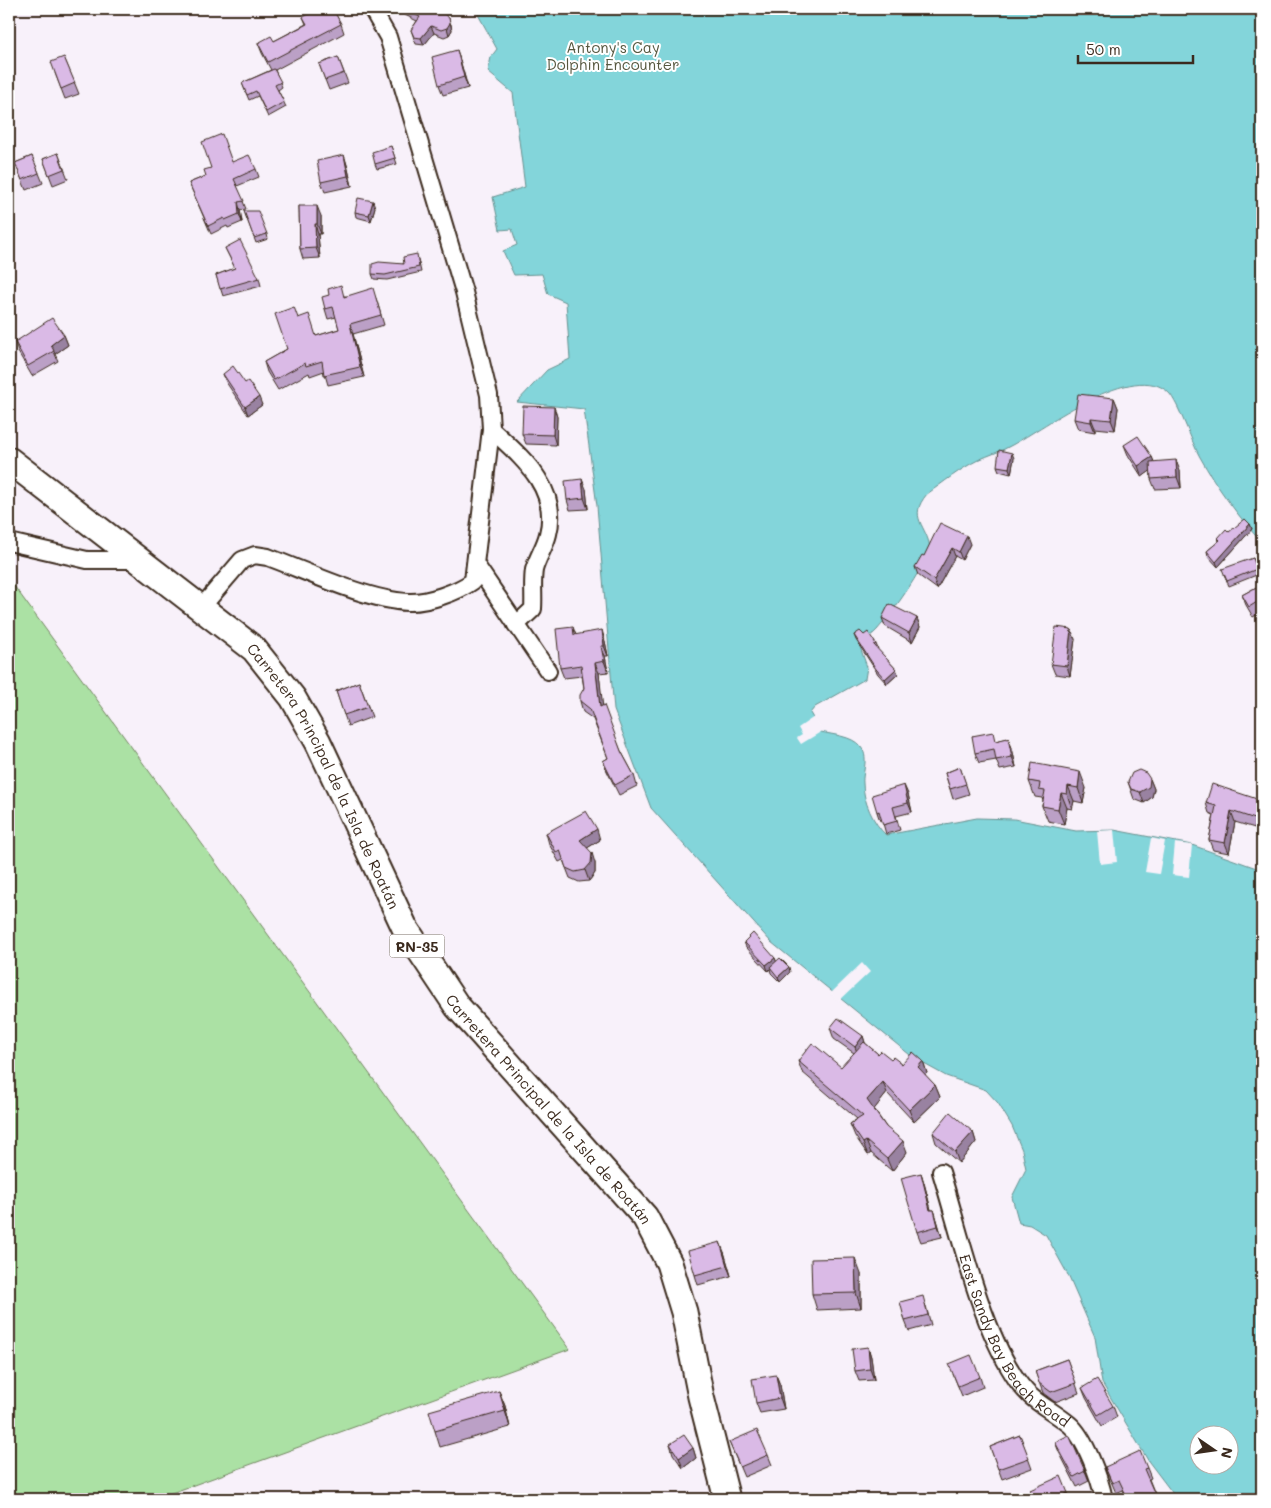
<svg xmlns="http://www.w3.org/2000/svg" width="1271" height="1508" font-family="Mali,sans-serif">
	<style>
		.green { fill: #abe1a4; stroke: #738661 }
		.water { fill: #83d5da; stroke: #66918f; fill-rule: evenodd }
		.pier { fill: #f8f1fa }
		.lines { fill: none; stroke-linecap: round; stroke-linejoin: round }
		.minor-casing { stroke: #3b2a1e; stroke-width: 20 }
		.primary-casing { stroke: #3b2a1e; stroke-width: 29 }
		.minor { stroke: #fff; stroke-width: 16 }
		.primary { stroke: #fff; stroke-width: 25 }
		.wall { fill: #bba0c6; stroke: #3b2a1e }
		.shaded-wall { fill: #9982a1; stroke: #3b2a1e }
		.building { fill: #dabae6; stroke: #3b2a1e }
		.labels { text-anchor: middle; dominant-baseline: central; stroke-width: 4; stroke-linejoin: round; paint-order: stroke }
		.shield { fill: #fff; stroke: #766a62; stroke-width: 1 }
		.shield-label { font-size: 14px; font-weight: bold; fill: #3b2a1e }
		.park-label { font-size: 15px; fill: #575840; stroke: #fff }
		.street-label { font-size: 15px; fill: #3b2a1e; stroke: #fff }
	</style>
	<rect width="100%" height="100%" fill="#f8f1fa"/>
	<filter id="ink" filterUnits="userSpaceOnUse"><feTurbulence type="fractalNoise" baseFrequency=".02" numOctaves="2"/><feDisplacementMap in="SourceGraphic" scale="10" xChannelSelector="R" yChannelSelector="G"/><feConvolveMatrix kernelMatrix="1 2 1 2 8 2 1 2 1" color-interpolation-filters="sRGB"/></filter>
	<g filter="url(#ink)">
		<path class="green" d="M9,579L570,1349L155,1499H9Z"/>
		<path class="water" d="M475,9H1262V543C1239,517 1217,488 1200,457C1192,443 1178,402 1169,393C1135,358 1044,428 1012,445C1002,451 989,455 978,460C960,469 944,482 927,494C907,518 927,525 930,548C920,574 896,608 877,630C872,636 864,639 859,644L867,667L865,679L815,707L810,713L821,732C833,735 852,736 860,746C870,757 862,771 863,783C863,801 873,823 886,835L977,818L1014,819L1076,831L1114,830L1192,845L1262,870V1499H1177L1149,1462L1102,1383L1095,1337L1068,1275L1046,1235L1030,1225L1019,1223L1012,1197L1026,1169L1022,1150L1012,1126L998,1103L986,1090L946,1076L915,1059L771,942L651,808L614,710L597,506L584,409L517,402L547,370L570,359L566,302L548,294L542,274L514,275L503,251L517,245L512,229L500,230L493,197L525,187L513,93L488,72L491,57L497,49ZM1198,1436H1228V1466H1198Z"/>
		<path class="pier" d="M814,717L824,730L801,744L797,738L802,735L798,728Z
			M1114,830L1117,862L1100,864L1097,831Z
			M1151,838L1165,841L1159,874L1145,872Z
			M1175,843L1192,845L1189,877L1172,875Z
			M862,963L870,972L839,1001L830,994Z"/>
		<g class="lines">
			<defs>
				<g id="minor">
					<path d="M491,429C521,457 560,488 548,534C545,547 537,558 534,570C532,583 534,596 533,609L516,625"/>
					<path d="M9,542L87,560H138"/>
					<path d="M476,565L548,671"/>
					<path d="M200,609L242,560L255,555L268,557C308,572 367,600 408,602C427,603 458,592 473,581L491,429L489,395L464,292L388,37L372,9"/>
					<path id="s1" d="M941,1172C960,1234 979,1320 1013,1374C1030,1402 1045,1405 1069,1424C1085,1437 1100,1479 1104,1499"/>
				</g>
				<g id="primary">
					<path id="s2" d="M9,460L254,649L293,698L318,742L405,928L457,1006L645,1217L669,1263L684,1312L701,1397L727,1499"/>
				</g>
			</defs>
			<use href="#minor" class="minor-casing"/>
			<use href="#primary" class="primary-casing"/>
			<use href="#minor" class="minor"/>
			<use href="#primary" class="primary"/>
		</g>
		<path class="wall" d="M312,9H333L341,24L344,33L275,70L282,87L278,90L286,107L268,117L258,96L249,100L242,83L271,70L262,53L258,43L274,41L306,24L303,17L313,12Z
			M403,9L451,24L452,30L449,35L444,37L434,33L424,45L416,44L411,30L417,21L405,15Z
			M64,57L79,94L65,99L55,73Z
			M338,57L348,83L329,90L319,64Z
			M460,60L468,88L443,95L439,85Z
			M391,146L397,164L377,169L375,164Z
			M58,153L68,179L53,185L43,159Z
			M344,155L347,165L352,186L325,192L321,182Z
			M32,156L43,183L26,190L15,163Z
			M232,162L256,169L259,177L237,186L246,209L240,210L242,222L228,228L227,226L211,234L189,183L206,176Z
			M299,206L321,216V234H318L320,258L303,259L300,249Z
			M375,207L371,221L356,217L355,212Z
			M244,211L267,234L268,239L256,243Z
			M225,248L259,278L261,286L223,296L216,275L235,268Z
			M418,259L421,272L387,280L374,279L372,274Z
			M329,295L376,298L384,325L353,334L364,377L328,385L324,371L310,376L309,373L278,390L267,372L264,362L287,349L298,318L316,336L339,329L336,317L328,319L325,309Z
			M64,335L68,345L55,354L58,361L32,376L18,352L15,342Z
			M223,374L245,383L262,405L248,415L226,382Z
			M1114,398L1118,408L1115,430L1095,428V432L1078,429L1074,419Z
			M554,407L557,417L556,445L526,444L522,434Z
			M1124,445L1152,457L1154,462L1180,471L1181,488L1155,489L1151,479V470L1142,477L1128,455Z
			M1014,458L1011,474L999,471L997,466Z
			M586,489L588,509L570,510L567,500Z
			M1250,524L1252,529L1218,567L1208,556L1207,551L1219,541L1218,538L1229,532Z
			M970,544L962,560L955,556L937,589L918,575L915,567L924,556Z
			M1253,558L1259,574L1229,586L1224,574Z
			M1262,584V612L1253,617L1246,605L1242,595Z
			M882,618H917L920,627L912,642L885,626Z
			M573,627L576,635L605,641L608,656H605L608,672L599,673L602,706L621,751L634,775L637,786L619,795L607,771L603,761L608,758L593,719L583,712L580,701L584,688L582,676L564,678L560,668Z
			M854,635H864L876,644L878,649H877L896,669L898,674L887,684L878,674L856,640Z
			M1075,639L1070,676L1055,674L1051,664Z
			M359,682L372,717L348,726L336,691Z
			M1008,738L1012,748L1016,767L1000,770L996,760L979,763L975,753L997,741Z
			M960,767L969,794L953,799L945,773Z
			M1150,779L1154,789L1152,797L1144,803L1134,799L1128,782Z
			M1029,781L1086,788L1083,803L1074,801L1072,809L1067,808L1064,824L1048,821L1042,806L1043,801L1042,798L1035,797Z
			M908,794L912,812L896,816L900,830L886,834L882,820L880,821L877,812Z
			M1206,803L1262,806V816L1258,829L1235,822L1229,853L1213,850L1209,840L1214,815L1209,813Z
			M546,833L600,840L587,848L595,863V873L589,881L579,882L570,878L563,860L559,862L549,844Z
			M744,942L775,958L776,961L790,972L780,982L771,973L770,969L768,971L746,947Z
			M830,1028L863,1036L865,1043L878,1054L902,1064L923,1061L927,1073L925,1075L935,1085L940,1097L914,1122L887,1093L874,1109L886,1127L907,1152L892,1171L871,1153L868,1155L855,1136L850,1124L857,1119L802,1072L798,1061L841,1067L854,1053L834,1039Z
			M973,1132L976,1142L959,1163L936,1143L933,1133Z
			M921,1173L924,1183L931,1210H934L937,1220L942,1237L921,1242L917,1232Z
			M724,1252L731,1276L698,1285L695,1275Z
			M861,1274V1308L817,1310L812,1294Z
			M926,1306L931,1325L909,1331L905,1321Z
			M868,1347L871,1357L874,1380L859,1381L855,1371Z
			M1067,1359L1079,1393L1055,1402L1043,1393L1035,1371Z
			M953,1374L980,1377L983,1387L962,1396Z
			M776,1375L780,1385L784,1409L760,1413L756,1403Z
			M1082,1388L1113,1406L1117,1417L1102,1426L1086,1398Z
			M499,1391L505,1406L510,1427L440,1447L435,1431Z
			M1020,1435L1032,1468L1002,1479L990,1447Z
			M729,1442L768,1455L772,1465L744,1477Z
			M1055,1442L1085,1471L1089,1481L1077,1487L1059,1452Z
			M670,1444L693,1448L696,1458L683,1468L673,1454Z
			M1105,1467L1147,1468L1151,1478L1149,1479L1157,1499H1127L1123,1490L1116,1493Z
			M1030,1490L1068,1493L1071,1499H1034Z"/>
		<path class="shaded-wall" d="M449,18L452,30L449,35L447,28Z
			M431,26L434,33L424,45L421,38Z
			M457,50L460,60L468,88L464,77Z
			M344,155L347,165L352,186L348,176Z
			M373,201L375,207L371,221L369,215Z
			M238,202L240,210L242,222L239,214Z
			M317,206L321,216V234L317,224Z
			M315,224L318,234L320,258L316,248Z
			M350,324L353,334L364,377L360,367Z
			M64,335L68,345L55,354L51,345Z
			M259,397L262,405L248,415L245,407Z
			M1114,398L1118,408L1115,430L1111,420Z
			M554,407L557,417L556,445L553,435Z
			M1091,418L1095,428V432L1091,422Z
			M1012,453L1014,458L1011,474L1009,468Z
			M1152,457L1156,467L1142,477L1138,466Z
			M1176,460L1180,471L1181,488L1177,477Z
			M582,479L586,489L588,509L584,498Z
			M1250,524L1252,529L1218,567L1216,562Z
			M967,536L970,544L962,560L959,552Z
			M952,548L955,556L937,589L934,580Z
			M917,618L920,627L912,642L909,633Z
			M1071,629L1075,639L1070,676L1067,666Z
			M602,630L605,641L608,656L604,646Z
			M601,646L605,656L608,672L604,661Z
			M595,663L599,673L604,717L600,707Z
			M896,669L898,674L887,684L885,679Z
			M1008,738L1012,748L1016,767L1012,757Z
			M1080,772L1086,788L1083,803L1078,788Z
			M1150,779L1154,789L1152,797L1144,803L1140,792Z
			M904,785L908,794L912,812L908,803Z
			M1068,786L1074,801L1072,809L1067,794Z
			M1061,793L1067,808L1064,824L1058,809Z
			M1260,800L1262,806V816L1258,829L1255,819Z
			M1231,811L1235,822L1229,853L1225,843Z
			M597,829L600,840L584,850L580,840Z
			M592,853L595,863V873L589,881L585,870Z
			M775,958L777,963L768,971L766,965Z
			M789,967L790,972L780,982L778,977Z
			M863,1036L866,1046L859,1057L855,1047Z
			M923,1061L927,1073L922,1078L918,1067Z
			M883,1082L887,1093L872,1112L867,1100Z
			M935,1085L940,1097L914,1122L909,1110Z
			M973,1132L976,1142L959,1163L955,1152Z
			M866,1141L871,1153L868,1155L863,1143Z
			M903,1141L907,1152L892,1171L887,1159Z
			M921,1173L924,1183L934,1221L930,1210Z
			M934,1210L937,1220L942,1237L938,1226Z
			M720,1242L724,1252L731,1276L727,1266Z
			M855,1258L861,1274V1308L856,1293Z
			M868,1347L871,1357L874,1380L870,1369Z
			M776,1375L780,1385L784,1409L780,1398Z
			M499,1391L505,1406L510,1427L505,1411Z
			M693,1448L696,1458L683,1468L679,1458Z"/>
		<path class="building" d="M313,9H333L341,24L268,62L258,43L271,36L274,41L307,24L303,17L315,11Z
			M404,9H438L449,18L450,23L447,28L441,30L431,26L421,38L414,37L411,30L420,17Z
			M457,50L464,77L439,85L432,57Z
			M64,57L75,83L61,89L51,62Z
			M338,57L344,73L325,80L319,64Z
			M274,69L281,82L275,85L284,102L266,112L256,91L247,95L242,83Z
			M222,134L232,162L249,155L256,169L234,179L244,201L238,202L239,214L225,220L224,218L208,226L189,183L206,176L204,170L211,168L202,142Z
			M391,146L395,158L375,164L372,152Z
			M58,153L64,169L49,175L43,159Z
			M344,155L348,176L321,182L317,161Z
			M32,156L39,173L22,180L15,163Z
			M358,198L373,201L369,215L355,212Z
			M299,206H317V224H315L316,248L300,249Z
			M244,211H258L267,234L254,238Z
			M240,240L259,278L220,289L216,275L235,268L225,248Z
			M417,254L419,267L385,275L372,274V264L379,262L404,264L403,257Z
			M341,285L344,297L373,288L381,315L350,324L360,367L324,375L322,361L306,366L305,363L274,380L264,362L287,349L275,314L294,307L298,318L309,314L316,336L339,329L333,307L325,309L322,297L329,295L328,289Z
			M52,318L64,335L51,345L54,351L28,366L15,342Z
			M233,366L245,383L248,381L259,397L245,407L223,374Z
			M1078,394L1114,398L1111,420L1091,418V422L1074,419Z
			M523,406L554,407L553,435L522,434Z
			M1138,436L1152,457L1138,466L1124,445Z
			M999,450L1012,453L1009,468L997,466Z
			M1176,460L1177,477L1151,479L1150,462Z
			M582,479L584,498L567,500L565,481Z
			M1245,519L1250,524L1216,562L1207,551L1220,540L1218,538L1226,529L1229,532Z
			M940,523L967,536L959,552L952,548L934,580L915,567L922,555L924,556Z
			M1253,558L1257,569L1227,581L1222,569Z
			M1262,584V599L1249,607L1242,595Z
			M889,604L917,618L909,633L882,618Z
			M573,627L574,635L602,630L604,646H601L604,661L595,663L600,707L604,705L621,751L634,775L615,785L603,761L608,758L590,709L580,701V695L584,688L581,665L560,668L556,629Z
			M1056,627L1071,629L1067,666L1051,664Z
			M860,631L864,635L868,632L876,644L874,645L896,669L885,679L876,669L854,635Z
			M359,682L368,707L344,715L336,691Z
			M993,732L995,741L1008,738L1012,757L996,760L994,749L975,753L972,736Z
			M1032,763L1080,772L1078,788L1068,786L1067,794L1061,793L1058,809L1042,806L1045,791L1039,790L1040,783L1029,781Z
			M960,767L966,784L950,789L945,773Z
			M1139,770L1146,773L1150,779L1149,787L1140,792L1131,789L1128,782L1132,773Z
			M1212,784L1260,800L1255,819L1231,811L1225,843L1209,840L1216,806L1206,803Z
			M904,785L908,803L893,807L897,821L883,825L879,811L877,812L872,795Z
			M586,811L597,829L580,840L592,853L591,863L585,870L575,872L566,868L560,850L556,852L546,833Z
			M753,933L775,958L766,965L744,942Z
			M780,958L789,967L778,977L770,967Z
			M838,1018L863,1036L855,1047L830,1028Z
			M864,1042L878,1054L881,1051L891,1059L893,1057L902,1064L913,1052L923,1061L918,1067L935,1085L909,1110L883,1082L867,1100L886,1127L903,1141L887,1159L866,1141L863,1143L850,1124L863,1116L798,1061L812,1043L841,1067Z
			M950,1112L973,1132L955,1152L933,1133Z
			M921,1173L930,1210H934L938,1226L917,1232L901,1178Z
			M720,1242L727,1266L695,1275L688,1251Z
			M855,1258L856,1293L812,1294L811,1259Z
			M923,1296L928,1315L905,1321L900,1302Z
			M868,1347L870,1369L855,1371L852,1349Z
			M971,1355L980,1377L958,1386L949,1364Z
			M1067,1359L1076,1383L1051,1392L1039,1383L1035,1371Z
			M776,1375L780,1398L756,1403L752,1379Z
			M1097,1379L1113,1406L1098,1415L1082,1388Z
			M499,1391L505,1411L435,1431L429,1411Z
			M757,1430L768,1455L740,1467L729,1442Z
			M684,1435L693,1448L679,1458L670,1444Z
			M1020,1435L1029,1458L998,1469L990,1447Z
			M1069,1435L1085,1471L1074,1477L1055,1442Z
			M1140,1451L1147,1468L1144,1469L1156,1497L1154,1498L1155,1499H1128L1119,1480L1112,1483L1105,1467Z
			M1061,1476L1068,1493L1055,1499H1035L1030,1490Z"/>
	</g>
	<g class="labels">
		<rect class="shield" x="389.5" y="934.5" width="55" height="23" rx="4"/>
		<g class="shield-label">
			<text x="417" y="946">RN-35</text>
		</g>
		<g class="park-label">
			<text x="613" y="47">Antony's Cay<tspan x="613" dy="17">Dolphin Encounter</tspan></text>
		</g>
		<g class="street-label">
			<text stroke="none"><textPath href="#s2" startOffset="455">Carretera Principal de la Isla de Roatán</textPath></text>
			<text stroke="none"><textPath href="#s2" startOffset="860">Carretera Principal de la Isla de Roatán</textPath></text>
			<text stroke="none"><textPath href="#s1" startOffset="188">East Sandy Bay Beach Road</textPath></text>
		</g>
	</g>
	<rect width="1271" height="1508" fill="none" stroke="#fff" stroke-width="30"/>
	<rect x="15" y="15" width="1241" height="1478" fill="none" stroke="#3b2a1e" stroke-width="2" filter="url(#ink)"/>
	<g transform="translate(1214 1450) rotate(103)"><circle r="24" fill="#ffffff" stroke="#b1aaa5"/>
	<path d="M0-4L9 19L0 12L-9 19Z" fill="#3b2a1e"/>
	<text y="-8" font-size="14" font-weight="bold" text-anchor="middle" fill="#3b2a1e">N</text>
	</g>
	<path d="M1078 55v8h115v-8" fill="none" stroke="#3b2a1e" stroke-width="2.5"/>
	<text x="1086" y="55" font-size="15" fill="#3b2a1e" stroke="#ffffff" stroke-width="4" paint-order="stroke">50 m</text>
</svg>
